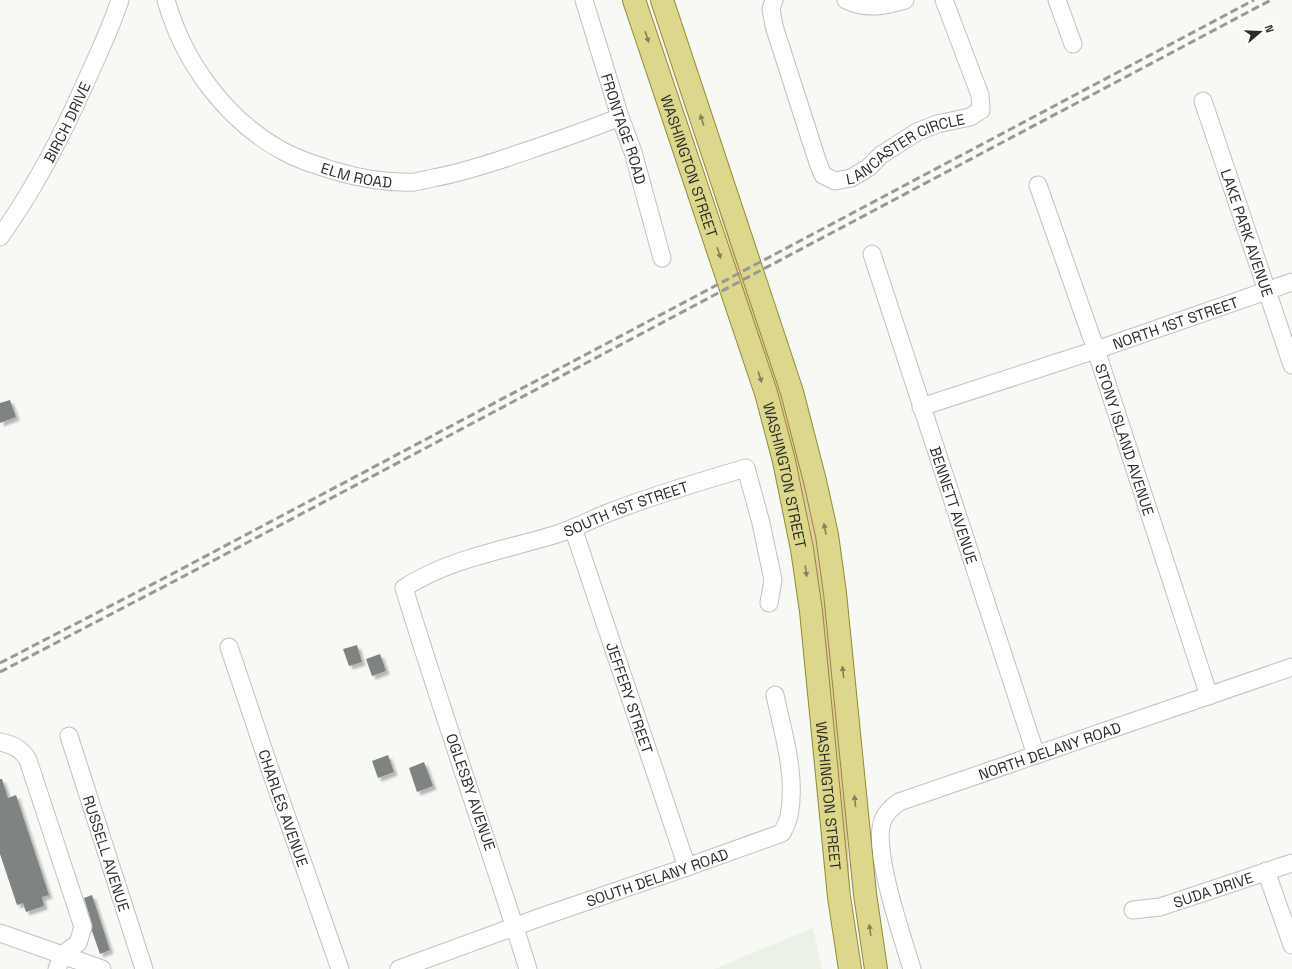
<svg xmlns="http://www.w3.org/2000/svg" width="1292" height="969" font-family="'Space Grotesk',sans-serif">
	<style>
		.built { fill: #eaf2e6 }
		.green { fill: #e9cba3 }
		.building { fill: #7e8481; filter: url(#shadow) }
		.lines { fill: none; stroke-linecap: round; stroke-linejoin: round }
		.minor-casing { stroke: #bfc2bd; stroke-width: 19 }
		.major-casing { stroke: #908b38; stroke-width: 24 }
		.minor { stroke: #fff; stroke-width: 17 }
		.major { stroke: #ddd78c; stroke-width: 22 }
		.rail { stroke: #969995; stroke-width: 3; stroke-dasharray: 8 4; stroke-linecap: butt }
		.oneway { fill: #84825c }
		.labels { text-anchor: middle; dominant-baseline: central; stroke-width: 3; stroke-linejoin: round; paint-order: stroke }
		.street-label { font-size: 15px; fill: #2b2d2b; stroke: #fff }
	</style>
	<defs>
		<filter id="shadow"><feDropShadow dx="3.5" dy="3.5" stdDeviation="1" flood-color="#0004"/></filter>
	</defs>
	<rect width="100%" height="100%" fill="#f6f9f4"/>
	<path class="built" d="M813,928L822,969H714Z"/>
	<path class="green" d="M717,197L773,366L794,439L808,496L816,538L828,631L846,805L850,895L821,604L812,540L804,501L789,438L774,382L735,265L715,198Z"/>
	<path class="building" d="M10,400L16,417L0,423V403Z
		M357,645L362,662L349,666L343,649Z
		M380,654L386,671L372,676L366,659Z
		M388,755L394,772L378,778L372,761Z
		M424,762L433,786L417,792L409,768Z
		M0,779H2L8,798L16,795L49,895L42,897L44,906L26,912L23,903L17,905L0,854Z
		M92,895L110,950L100,954L92,931V924L84,898Z"/>
	<g class="lines">
		<defs>
			<g id="minor">
				<path id="s1" d="M166,0C183,61 225,119 281,150C298,160 316,165 335,171C362,179 386,183 415,182C421,181 427,179 433,178C456,174 478,167 500,160C541,146 581,133 620,117"/>
				<path id="s2" d="M584,0L620,117L633,152L662,258"/>
				<path id="s3" d="M774,0L771,9L774,26L818,163L823,175L835,181L851,178L868,168L881,155L917,132L937,124L970,117L981,110L980,95L944,0"/>
				<path d="M846,0C866,10 884,6 905,0"/>
				<path d="M1057,0L1073,44"/>
				<path id="s4" d="M1203,101L1292,365"/>
				<path id="s5" d="M1038,185L1096,350L1209,696"/>
				<path id="s6" d="M0,237C35,188 63,134 87,79C99,53 111,27 120,0"/>
				<path id="s7" d="M872,254L1036,755"/>
				<path id="s8" d="M921,407L1096,350L1292,282"/>
				<path id="s9" d="M573,528L687,867"/>
				<path id="s10" d="M229,647L271,772L340,969"/>
				<path id="s11" d="M69,736L144,969"/>
				<path d="M0,742C12,744 22,749 28,760L83,927L78,943L62,955L57,969"/>
				<path d="M1266,871L1292,945"/>
				<path id="s12" d="M1133,910L1160,907L1292,863"/>
				<path d="M0,933L102,969"/>
				<path id="s13" d="M399,969L541,917L687,867L782,833C785,827 788,821 789,816C797,776 783,733 775,695"/>
				<path id="s14" d="M528,969C488,842 443,716 404,588C450,558 506,550 557,534C576,528 594,518 613,511C657,494 702,481 746,468L761,523L773,580L769,603"/>
				<path id="s15" d="M912,969C903,939 871,847 883,820C886,812 892,807 899,802L1292,667"/>
			</g>
			<g id="major">
				<path id="s16" d="M634,0L766,393L784,461L802,549L811,611L839,897L850,969"/>
				<path d="M662,0L792,392L815,481L827,535L835,593L865,894L876,969"/>
			</g>
		</defs>
		<use href="#minor" class="minor-casing"/>
		<use href="#major" class="major-casing"/>
		<use href="#minor" class="minor"/>
		<use href="#major" class="major"/>
		<path class="rail" d="M0,663L172,574L1254,0
			M0,672L188,574L1271,0"/>
	</g>
	<defs><path id="oneway-solid" d="M-6-.8H1V-3.2L6.5 0L1 3.2V.8H-6Z"/></defs>
	<g class="oneway">
		<use href="#oneway-solid" transform="translate(647 37) rotate(72)"/>
		<use href="#oneway-solid" transform="translate(702 120) rotate(-108)"/>
		<use href="#oneway-solid" transform="translate(719 253) rotate(72)"/>
		<use href="#oneway-solid" transform="translate(760 377) rotate(72)"/>
		<use href="#oneway-solid" transform="translate(825 529) rotate(-101)"/>
		<use href="#oneway-solid" transform="translate(806 571) rotate(82)"/>
		<use href="#oneway-solid" transform="translate(843 672) rotate(-96)"/>
		<use href="#oneway-solid" transform="translate(855 801) rotate(-96)"/>
		<use href="#oneway-solid" transform="translate(870 930) rotate(-98)"/>
	</g>
	<g class="labels">
		<g class="street-label">
			<text stroke="none"><textPath href="#s6" startOffset="133">BIRCH DRIVE</textPath></text>
			<text stroke="none"><textPath href="#s2" startOffset="135">FRONTAGE ROAD</textPath></text>
			<text stroke="none"><textPath href="#s3" startOffset="276">LANCASTER CIRCLE</textPath></text>
			<text stroke="none"><textPath href="#s16" startOffset="175">WASHINGTON STREET</textPath></text>
			<text stroke="none"><textPath href="#s1" startOffset="274">ELM ROAD</textPath></text>
			<text stroke="none"><textPath href="#s4" startOffset="139">LAKE PARK AVENUE</textPath></text>
			<text stroke="none"><textPath href="#s8" startOffset="268">NORTH 1ST STREET</textPath></text>
			<text stroke="none"><textPath href="#s5" startOffset="269">STONY ISLAND AVENUE</textPath></text>
			<text stroke="none"><textPath href="#s16" startOffset="499">WASHINGTON STREET</textPath></text>
			<text stroke="none"><textPath href="#s7" startOffset="264">BENNETT AVENUE</textPath></text>
			<text stroke="none"><textPath href="#s14" startOffset="637">SOUTH 1ST STREET</textPath></text>
			<text stroke="none"><textPath href="#s9" startOffset="179">JEFFERY STREET</textPath></text>
			<text stroke="none"><textPath href="#s15" startOffset="337">NORTH DELANY ROAD</textPath></text>
			<text transform="translate(471 792) rotate(71)">OGLESBY AVENUE</text>
			<text stroke="none"><textPath href="#s16" startOffset="823">WASHINGTON STREET</textPath></text>
			<text stroke="none"><textPath href="#s10" startOffset="170">CHARLES AVENUE</textPath></text>
			<text stroke="none"><textPath href="#s11" startOffset="123">RUSSELL AVENUE</textPath></text>
			<text stroke="none"><textPath href="#s13" startOffset="274">SOUTH DELANY ROAD</textPath></text>
			<text stroke="none"><textPath href="#s12" startOffset="83">SUDA DRIVE</textPath></text>
		</g>
	</g>
	<g transform="translate(1260 32) rotate(71)" stroke="#ffffff" stroke-width="3" paint-order="stroke">
	<path d="M0-3L7 15L0 10L-7 15Z" fill="#2b2d2b"/>
	<text y="-6" font-size="11" font-weight="bold" text-anchor="middle" fill="#2b2d2b">N</text>
	</g>
</svg>
